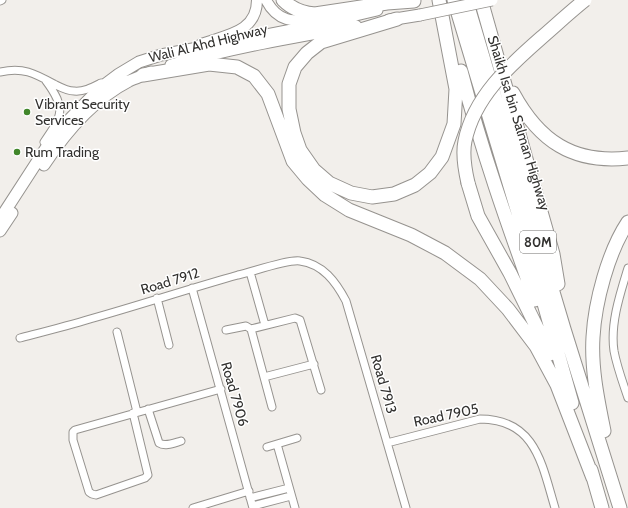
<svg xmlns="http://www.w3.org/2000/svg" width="628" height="508" font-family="Cabin,sans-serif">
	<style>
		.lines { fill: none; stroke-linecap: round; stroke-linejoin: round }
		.street-casing { stroke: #96938f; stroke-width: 9 }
		.secondary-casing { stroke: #96938f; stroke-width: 12 }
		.primary-casing { stroke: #96938f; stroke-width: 13 }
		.highway-casing { stroke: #96938f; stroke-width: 15 }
		.street { stroke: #fff; stroke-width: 7 }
		.secondary { stroke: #fff; stroke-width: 10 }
		.primary { stroke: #fff; stroke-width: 11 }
		.highway { stroke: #fff; stroke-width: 13 }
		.primary-bridge-casing { stroke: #96938f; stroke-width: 13; stroke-linecap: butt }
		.highway-bridge-casing { stroke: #96938f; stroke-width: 15; stroke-linecap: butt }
		.primary-bridge { stroke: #fff; stroke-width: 11 }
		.highway-bridge { stroke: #fff; stroke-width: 13 }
		.poi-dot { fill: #41862a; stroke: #fff; stroke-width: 1.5 }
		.labels { text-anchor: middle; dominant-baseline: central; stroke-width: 3; stroke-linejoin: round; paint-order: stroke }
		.shield { fill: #fff; stroke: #706f6d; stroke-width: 1 }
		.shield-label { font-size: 13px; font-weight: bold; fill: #32312f }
		.street-label { font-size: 14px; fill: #32312f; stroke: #fff }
		.poi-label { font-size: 14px; fill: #32312f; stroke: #fff; text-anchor: start }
	</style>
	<rect width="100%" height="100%" fill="#f2efeb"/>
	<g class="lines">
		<defs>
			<path id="street" d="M0,1L2,0
				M0,72C23,67 34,73 54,84C60,87 67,91 74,91C84,92 93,87 101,83
				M44,142C62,116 67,109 46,81
				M628,268C620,294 610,324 614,351C617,367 623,383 628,398
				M250,272L265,325
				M192,288L253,508
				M157,298L169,345
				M251,329L295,318L300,320L321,390
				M226,330L246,326L251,329L272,407
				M117,332L137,412
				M20,338C43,332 67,326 90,319C140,305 188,289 238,275C252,272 288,259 300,261C323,264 336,282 346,301L406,508
				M264,377L314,364
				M148,409L159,443C165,447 174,443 181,441
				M133,413L148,475L145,478L96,495L92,494L89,492L73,440V432L75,430L221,389
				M387,443L480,419C536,419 542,465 555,508
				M277,444L295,508
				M267,447L297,438
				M250,498L289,488
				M253,506L291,496
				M193,508L249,491"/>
			<path id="secondary" d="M266,0C279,25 297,21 320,20
				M201,44C225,35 257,33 257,0"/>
			<path id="primary" d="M389,20L420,15
				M171,65C232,48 294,37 356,26
				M44,165C65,133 94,99 129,81C136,78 144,75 151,72
				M0,219L46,148L61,128L99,89L119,74L139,62L161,55L292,30L377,10
				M0,231L12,213"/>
			<path id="highway" d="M283,0C292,9 302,13 315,14L387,3L414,1
				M454,0L525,236L572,403
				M466,0L564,329L620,508
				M481,0L553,254L558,284
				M397,19L321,42L307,53L295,67L289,84V109L294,133L300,150L314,170L329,183L351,193L372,197L394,194L415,185L430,173L442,157L454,124L456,89L439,0
				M461,71C481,149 508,225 535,300
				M143,75L209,64L237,67L254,76L268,94L293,161L308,179L325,195L349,210L411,235L445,253L480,279L508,309L536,346L557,385L593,478
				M513,93C539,141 573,164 628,158
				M468,183L478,216L510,273L550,354
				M604,431C598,401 591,369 593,337C595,302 608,252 628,222
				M591,470L602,508"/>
		</defs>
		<use href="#street" class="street-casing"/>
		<use href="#secondary" class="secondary-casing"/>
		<use href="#primary" class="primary-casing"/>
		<use href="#highway" class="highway-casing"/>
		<use href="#street" class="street"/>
		<use href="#secondary" class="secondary"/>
		<use href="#primary" class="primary"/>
		<use href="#highway" class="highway"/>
		<defs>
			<path id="primary-bridge" d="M420,15L492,0"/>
			<path id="highway-bridge" d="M468,183C465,170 462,155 465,141C474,97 509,66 541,38C556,25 570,12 585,0"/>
		</defs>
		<use href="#primary-bridge" class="primary-bridge-casing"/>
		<use href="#highway-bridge" class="highway-bridge-casing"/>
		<use href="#primary-bridge" class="primary-bridge"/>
		<use href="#highway-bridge" class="highway-bridge"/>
	</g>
	<g class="poi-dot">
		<circle cx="27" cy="112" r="4"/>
		<circle cx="17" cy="152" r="4"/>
	</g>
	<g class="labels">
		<rect class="shield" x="520" y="231" width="36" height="22" rx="3"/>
		<g class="shield-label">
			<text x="538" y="242">80M</text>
		</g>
		<g class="street-label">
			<text transform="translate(208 43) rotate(-14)">Wali Al Ahd Highway</text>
			<text transform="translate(519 123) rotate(73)">Shaikh Isa bin Salman Highway</text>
			<text transform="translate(170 281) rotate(-17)">Road 7912</text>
			<text transform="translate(384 384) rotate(74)">Road 7913</text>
			<text transform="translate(235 394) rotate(74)">Road 7906</text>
			<text transform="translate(446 415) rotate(-12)">Road 7905</text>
		</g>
		<g class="poi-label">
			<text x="35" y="104">Vibrant Security<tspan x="35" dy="16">Services</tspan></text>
			<text x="25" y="152">Rum Trading</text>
		</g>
	</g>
</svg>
